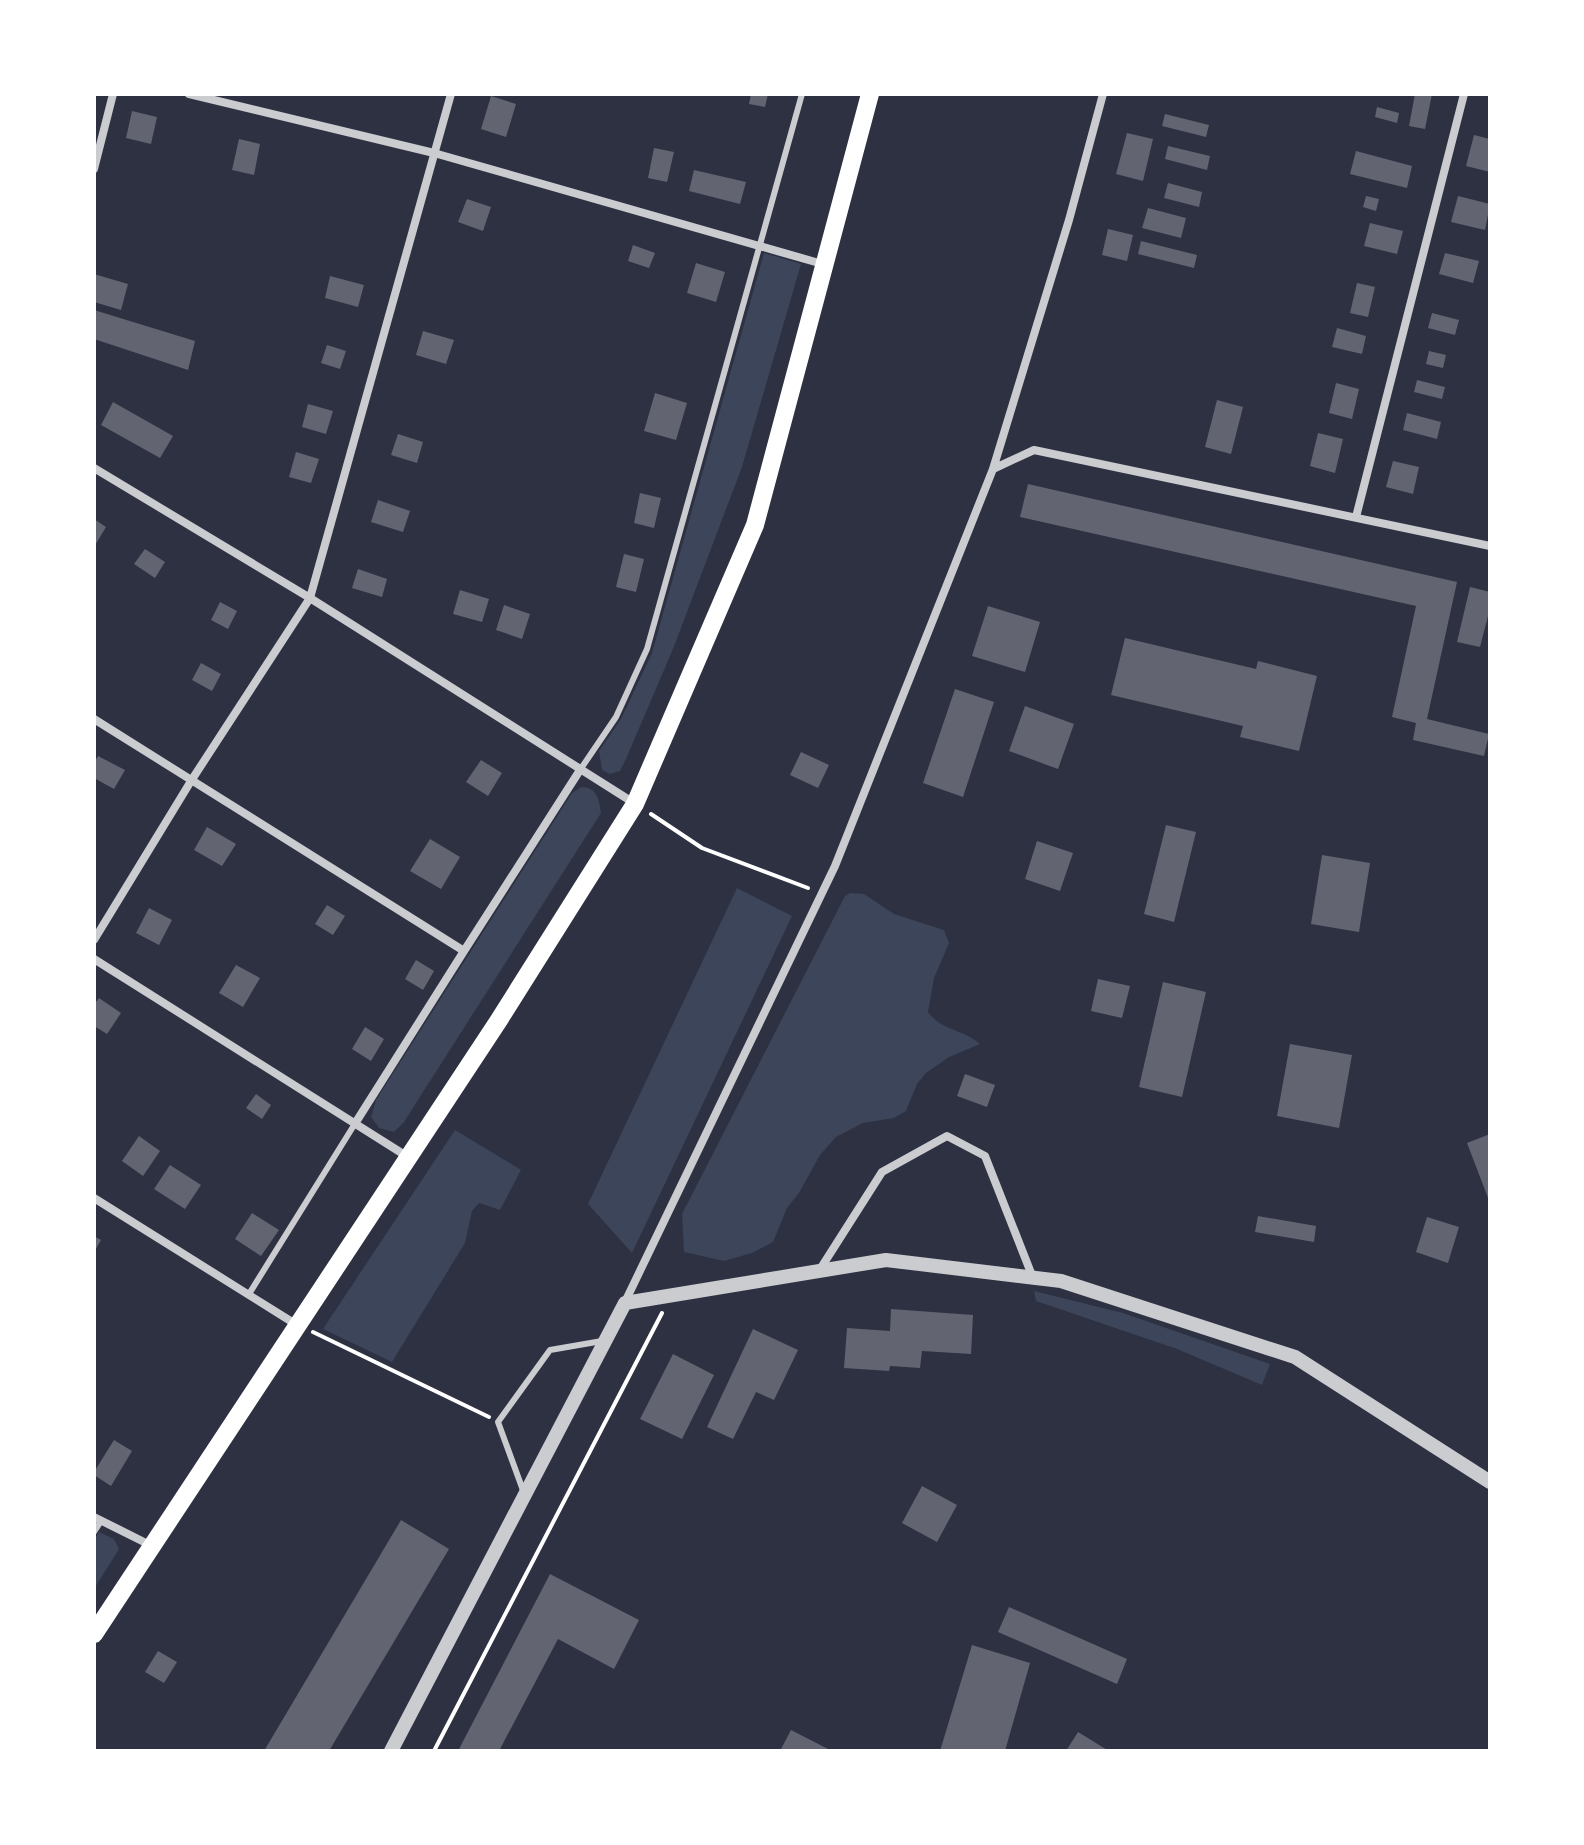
<svg xmlns="http://www.w3.org/2000/svg" width="1584" height="1845" font-family="Merriweather,serif">
	<style>
		.green { fill: #3c4559 }
		.building { fill: #626471 }
		.lines { fill: none; stroke-linecap: round; stroke-linejoin: round }
		.path { stroke: #fff; stroke-width: 4 }
		.service { stroke: #caccd0; stroke-width: 6 }
		.minor { stroke: #caccd0; stroke-width: 8 }
		.tertiary { stroke: #caccd0; stroke-width: 14 }
		.primary { stroke: #fff; stroke-width: 18 }
	</style>
	<rect width="100%" height="100%" fill="#2d3142"/>
	<path class="green" d="M764,253L801,264L742,467L673,649L626,759L620,771L610,774L602,770L599,751L621,719L652,653Z
		M581,787C597,787 599,799 601,813L404,1122L394,1132L379,1128L371,1117L376,1100L572,793Z
		M737,888L792,916L632,1253L588,1204Z
		M850,893L864,894L894,914L944,930L949,943L934,978L928,1012C942,1031 963,1029 980,1044L949,1057L926,1073L917,1084L906,1111L894,1118L863,1123L836,1137L820,1155L799,1193L787,1208L773,1242L752,1253L724,1261L684,1252L682,1214L845,896Z
		M455,1130L521,1170L500,1210L479,1203L472,1211L465,1243L392,1362L323,1329Z
		M1034,1291L1123,1313L1270,1364L1262,1385L1177,1349L1036,1301Z
		M99,1532L114,1539L119,1549L94,1589V1540Z"/>
	<path class="building" d="M751,94H768L765,107L749,104Z
		M1415,94H1432L1425,129L1409,126Z
		M491,96L516,104L506,137L481,129Z
		M1377,107L1399,113L1397,123L1375,117Z
		M132,111L157,117L151,144L126,138Z
		M1165,114L1209,125L1206,137L1162,126Z
		M1127,133L1153,139L1143,181L1116,174Z
		M1474,135L1490,139V172L1466,166Z
		M239,139L260,144L254,175L232,170Z
		M1168,146L1210,156L1207,170L1165,159Z
		M654,148L674,152L667,182L648,178Z
		M1356,151L1412,166L1407,188L1350,174Z
		M694,170L746,182L740,204L689,191Z
		M1168,183L1202,192L1199,207L1164,198Z
		M1366,196L1379,199L1376,211L1363,207Z
		M1458,196L1490,204L1485,230L1451,222Z
		M467,199L491,207L483,231L458,222Z
		M1148,208L1186,218L1181,238L1142,228Z
		M1370,223L1403,231L1397,254L1364,246Z
		M1108,229L1133,235L1127,261L1102,255Z
		M1141,241L1197,255L1194,268L1138,254Z
		M633,245L655,253L649,268L628,261Z
		M1445,253L1479,261L1473,283L1439,274Z
		M696,263L725,272L716,302L687,293Z
		M94,274L128,284L121,310L94,302Z
		M330,276L364,285L358,307L325,298Z
		M1357,283L1375,287L1368,317L1350,313Z
		M94,310L195,341L188,370L94,339Z
		M1432,313L1459,320L1455,335L1428,328Z
		M1337,328L1366,336L1362,354L1332,347Z
		M423,331L454,340L446,364L416,355Z
		M327,345L346,351L340,369L321,363Z
		M1429,351L1446,355L1443,368L1426,364Z
		M1417,380L1445,387L1442,399L1414,392Z
		M1336,383L1359,389L1352,419L1329,413Z
		M655,393L687,403L676,440L644,431Z
		M1217,400L1243,407L1231,454L1205,447Z
		M113,402L173,436L160,458L101,425Z
		M308,404L333,411L326,434L302,427Z
		M1407,413L1441,422L1437,439L1403,430Z
		M1318,433L1343,439L1335,473L1310,466Z
		M398,434L423,442L417,463L391,455Z
		M296,452L319,459L311,483L289,477Z
		M1393,461L1419,467L1413,494L1386,487Z
		M1028,484L1457,582L1427,719L1489,734L1484,756L1413,740L1416,723L1392,717L1416,606L1020,517Z
		M640,493L661,498L654,528L634,523Z
		M378,500L410,511L403,532L371,522Z
		M94,519L106,527L94,547Z
		M145,549L165,562L155,578L134,564Z
		M624,554L644,559L636,592L616,587Z
		M358,569L387,579L382,597L352,588Z
		M1470,587L1490,592V616H1488L1480,647L1457,642Z
		M460,590L489,599L482,622L453,614Z
		M220,602L237,611L228,629L211,620Z
		M504,605L530,614L522,639L496,630Z
		M988,606L1040,622L1025,672L972,656Z
		M1125,638L1256,669L1258,661L1317,676L1299,751L1240,737L1243,726L1111,695Z
		M201,663L221,674L212,691L192,680Z
		M955,689L994,702L963,797L923,783Z
		M1025,706L1074,724L1058,769L1009,751Z
		M801,752L829,765L818,788L790,775Z
		M98,756L125,770L114,789L94,778V763Z
		M481,760L502,773L488,796L466,782Z
		M1166,825L1196,832L1174,922L1144,914Z
		M207,827L236,844L222,866L194,850Z
		M430,839L460,857L441,889L410,871Z
		M1037,841L1073,853L1060,891L1025,879Z
		M1322,855L1370,863L1359,932L1311,924Z
		M327,905L345,916L333,935L315,924Z
		M149,908L172,920L159,945L136,933Z
		M416,960L434,971L423,990L405,979Z
		M236,965L260,978L243,1007L219,993Z
		M1098,979L1130,986L1122,1018L1091,1011Z
		M1163,982L1206,992L1182,1097L1139,1087Z
		M99,998L121,1013L107,1034L94,1026V1005Z
		M365,1027L384,1039L371,1061L352,1049Z
		M1290,1044L1352,1055L1339,1128L1277,1116Z
		M965,1074L995,1085L987,1107L957,1096Z
		M256,1094L271,1105L262,1119L246,1108Z
		M1490,1134V1203L1467,1143Z
		M139,1136L160,1151L143,1176L122,1161Z
		M170,1165L201,1185L185,1209L154,1189Z
		M252,1213L279,1230L261,1256L235,1239Z
		M1258,1216L1316,1226L1314,1242L1255,1232Z
		M1427,1217L1459,1227L1448,1263L1416,1252Z
		M94,1236L101,1240L94,1252Z
		M891,1309L973,1315L971,1354L922,1351L920,1368L890,1366L889,1371L844,1368L847,1328L890,1331Z
		M753,1329L798,1350L774,1400L756,1392L733,1439L707,1427Z
		M673,1354L714,1375L682,1439L640,1419Z
		M114,1440L132,1451L111,1486L94,1475V1472Z
		M922,1486L957,1505L937,1542L902,1523Z
		M401,1520L449,1549L329,1751H264Z
		M550,1574L639,1620L614,1669L558,1639L499,1751H458Z
		M1009,1607L1127,1659L1117,1684L998,1632Z
		M972,1645L1030,1663L1005,1751H940Z
		M158,1651L177,1662L164,1683L145,1672Z
		M791,1730L832,1751H780Z
		M1078,1732L1109,1751H1066Z"/>
	<g class="lines">
		<path class="path" d="M651,814L702,848L808,888
			M313,1332L489,1417
			M434,1751L662,1313"/>
		<path class="service" d="M580,770L616,717L647,649L802,94
			M249,1294L356,1122
			M524,1493L498,1422L550,1350L602,1341
			M94,1532L101,1521"/>
		<path class="minor" d="M189,94L434,153L826,265
			M94,169L113,94
			M94,468L310,598L634,803
			M993,469L1034,450L1490,546
			M1356,517L1464,94
			M94,719L464,951L356,1122
			M94,940L191,781L310,598L451,94
			M464,951L580,770
			M94,959L408,1157
			M94,1198L297,1325
			M819,1271L882,1172L947,1136L985,1156L1033,1278
			M625,1302L835,866L993,469L1069,220L1103,94
			M94,1517L150,1545"/>
		<path class="tertiary" d="M391,1751L625,1303L886,1260L1061,1281L1295,1357L1490,1482"/>
		<path class="primary" d="M94,1634L499,1020L635,804L755,525L870,94"/>
	</g>
	<rect width="1584" height="1845" fill="none" stroke="#ffffff" stroke-width="192"/>
</svg>
